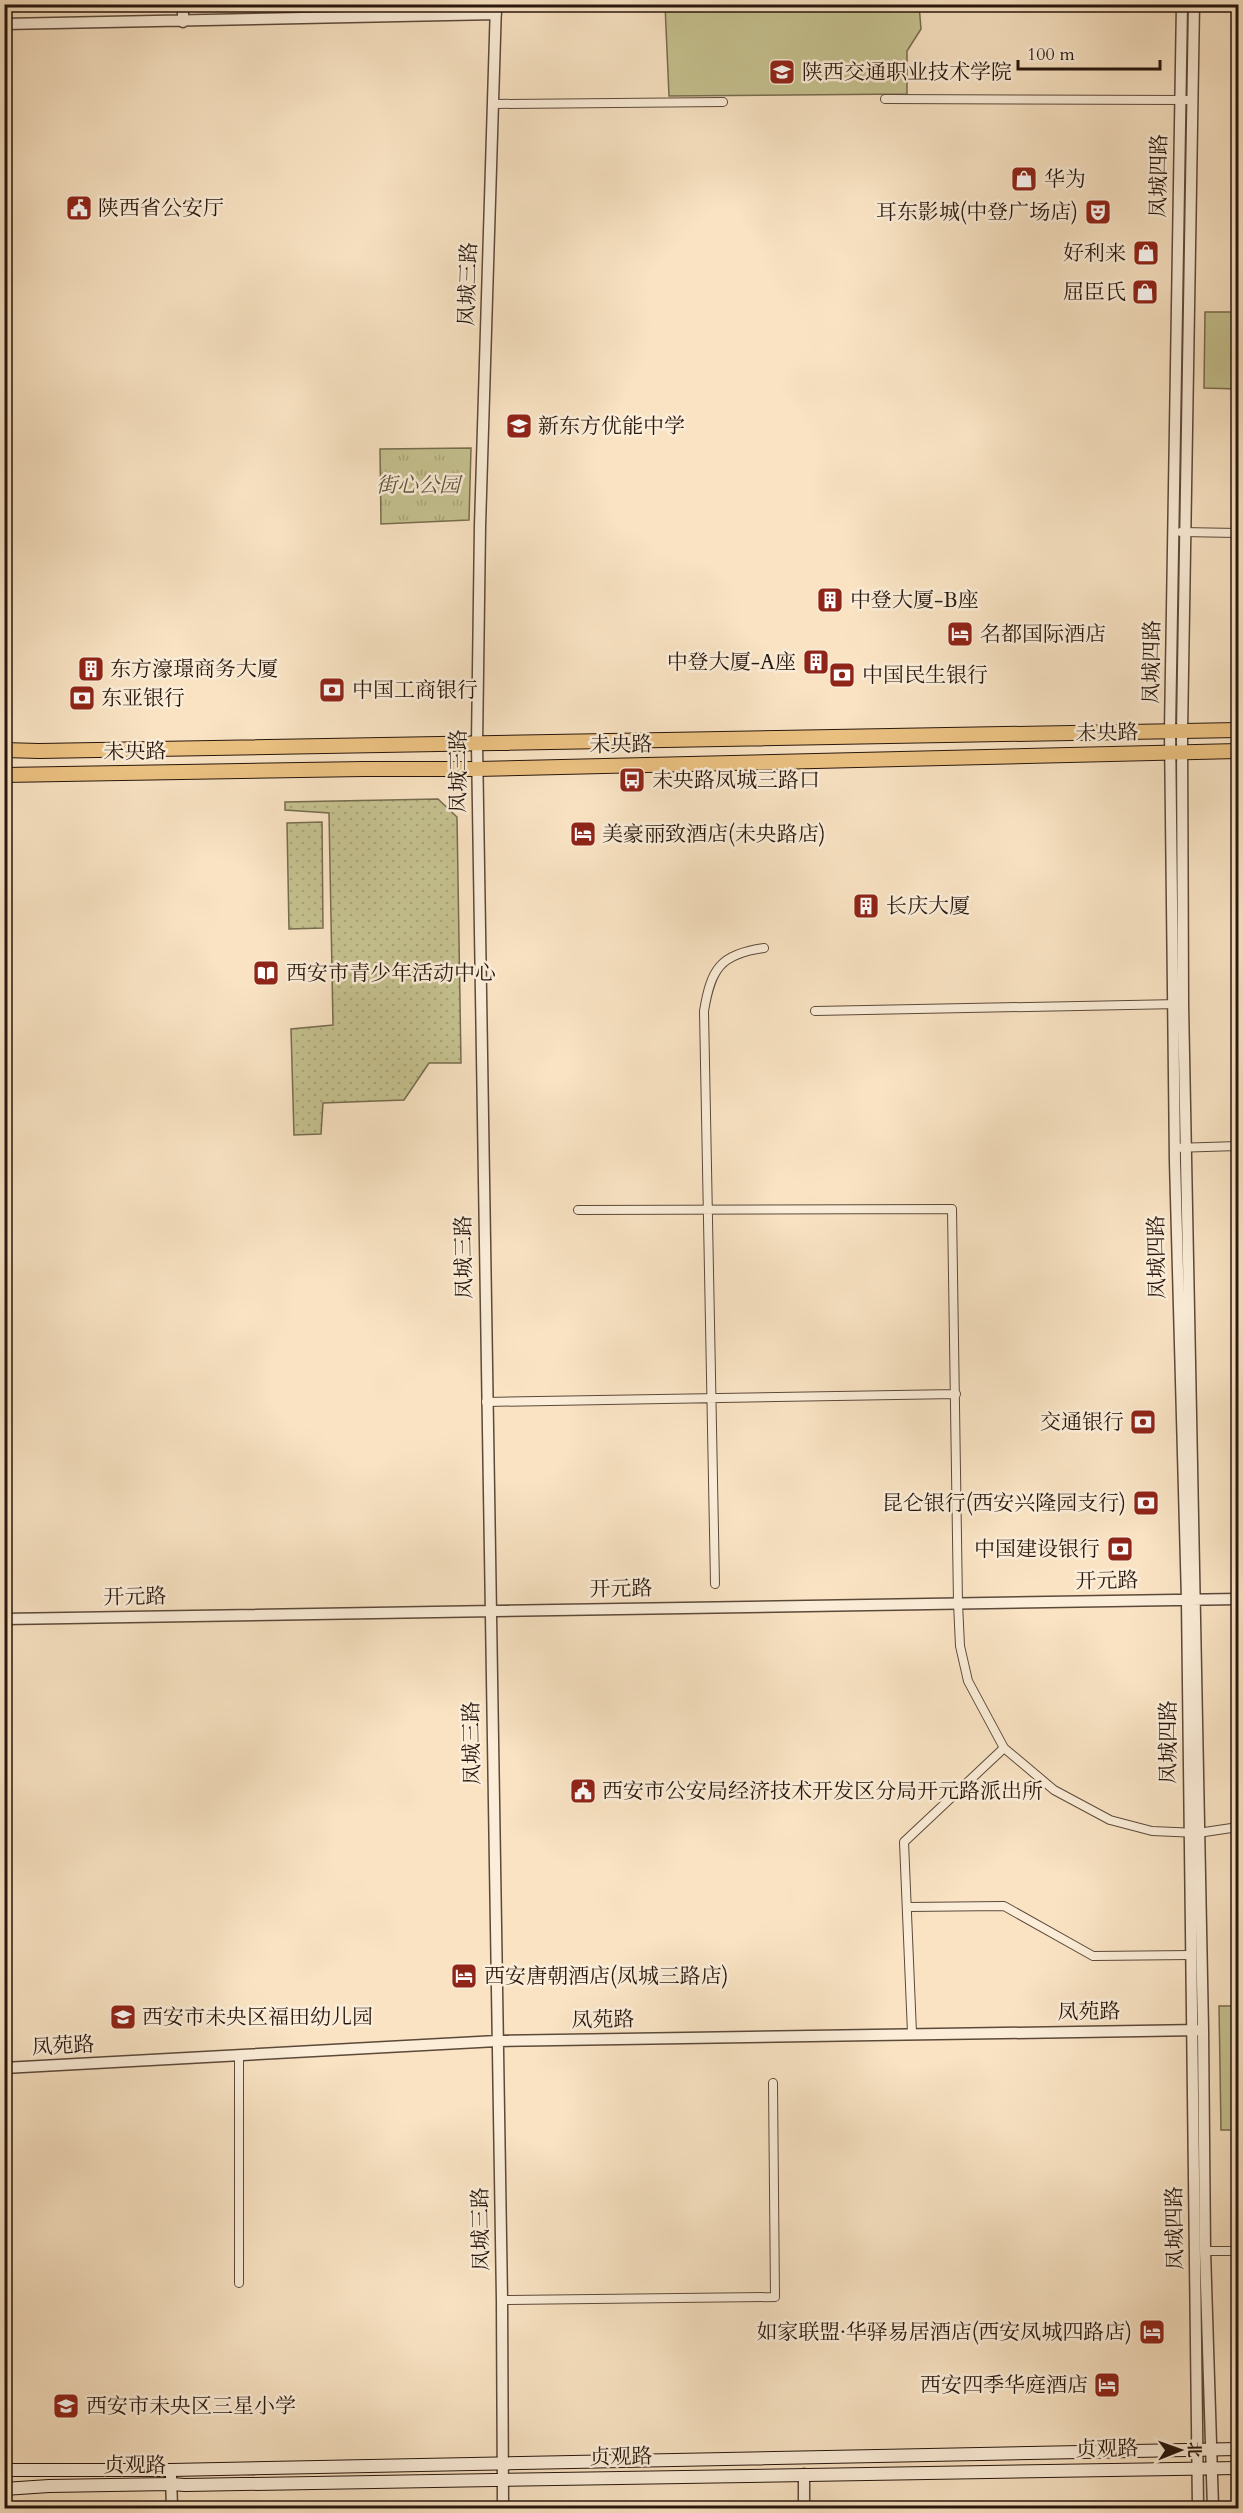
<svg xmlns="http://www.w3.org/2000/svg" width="1243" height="2513" font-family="Cardo,'Noto Serif SC',serif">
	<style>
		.grass { fill: url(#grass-dots); stroke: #766c4e; stroke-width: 1.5 }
		.park { fill: url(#park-tufts); stroke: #766c4e; stroke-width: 1.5 }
		.pitch { fill: #c5c18f; stroke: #766c4e; stroke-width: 1.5 }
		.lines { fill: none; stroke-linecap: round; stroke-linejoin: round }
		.minor-casing { stroke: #5c493a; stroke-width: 10 }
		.tertiary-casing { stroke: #5c493a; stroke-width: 13 }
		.secondary-casing { stroke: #27160d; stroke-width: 14 }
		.primary-casing { stroke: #27160d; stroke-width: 16 }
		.minor { stroke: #fbedd8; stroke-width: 8 }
		.tertiary { stroke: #fbedd8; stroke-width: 10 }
		.secondary { stroke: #fbedd8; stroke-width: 12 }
		.primary { stroke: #ecc282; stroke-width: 14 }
		.labels { text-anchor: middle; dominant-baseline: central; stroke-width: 5; stroke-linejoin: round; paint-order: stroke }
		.poi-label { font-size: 21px; fill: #27160d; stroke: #fbedd8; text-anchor: start }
		.street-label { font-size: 21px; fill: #27160d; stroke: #fbedd8 }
		.park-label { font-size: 21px; font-style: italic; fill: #5e523a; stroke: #fbedd8 }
	</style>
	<defs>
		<pattern id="grass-dots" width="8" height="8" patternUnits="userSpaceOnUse" patternTransform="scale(1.5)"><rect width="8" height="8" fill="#c5c18f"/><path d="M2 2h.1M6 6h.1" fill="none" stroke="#a9a57a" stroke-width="1.8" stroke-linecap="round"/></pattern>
		<pattern id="park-tufts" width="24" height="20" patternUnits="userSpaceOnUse" patternTransform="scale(1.5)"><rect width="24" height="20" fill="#c5c18f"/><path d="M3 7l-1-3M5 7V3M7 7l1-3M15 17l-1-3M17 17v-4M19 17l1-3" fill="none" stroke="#a9a57a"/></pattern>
	</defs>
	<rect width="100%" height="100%" fill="#f9e3c3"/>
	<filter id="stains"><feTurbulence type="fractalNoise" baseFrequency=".00333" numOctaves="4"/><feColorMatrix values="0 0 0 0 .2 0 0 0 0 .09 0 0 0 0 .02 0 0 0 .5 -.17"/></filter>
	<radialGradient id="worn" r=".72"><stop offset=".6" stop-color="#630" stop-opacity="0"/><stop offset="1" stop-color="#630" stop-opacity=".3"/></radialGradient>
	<path class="grass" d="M438,799L457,817L461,1063H429L404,1100L323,1103L321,1134L294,1135L291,1029L333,1025L329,813L285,810V802Z
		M322,822L323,928L289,929L287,823Z"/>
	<path class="park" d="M471,448L469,520L381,524L380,449Z"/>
	<path class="pitch" d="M665,5H919L921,29L907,51V94L669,96Z
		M1205,312H1238V389L1204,388Z
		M1219,2006H1238V2130H1221Z"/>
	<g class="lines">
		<defs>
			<path id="minor" d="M885,99L1192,100
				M494,104L723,102
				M1181,532L1238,533
				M815,1011L1179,1004
				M1174,1148L1238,1146
				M578,1210L952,1209L958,1603L960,1646L968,1681L1004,1748L1054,1790L1110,1820L1152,1831L1198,1833L1238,1827
				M486,1402L956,1394
				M715,1584L704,1011C711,969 720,954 764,948
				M907,1907L1004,1906L1093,1956L1190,1955
				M912,2033L904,1842L1004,1748
				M239,2055V2283
				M1205,2251H1238
				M502,2300L775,2297L773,2083"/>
			<path id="tertiary" d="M183,4V22
				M496,4L480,526L477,744L502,2300L503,2508
				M1182,4L1170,731L1175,1161L1187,1600L1198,2508
				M1194,4L1182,732L1183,1004L1203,2030L1205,2251L1213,2508
				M4,24L496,14
				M4,1619L1238,1599
				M4,2068L497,2041L1200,2030
				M804,2474V2508
				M171,2476L172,2508"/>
			<path id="secondary" d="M4,2470H171L1238,2449
				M4,2489L49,2486L171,2484L185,2485L1238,2468"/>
			<path id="primary" d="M4,750L39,751L1238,730
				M4,775L364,769H477L1238,751"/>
		</defs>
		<use href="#minor" class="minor-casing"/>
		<use href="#tertiary" class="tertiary-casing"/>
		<use href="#secondary" class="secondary-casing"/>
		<use href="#primary" class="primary-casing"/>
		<use href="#minor" class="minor"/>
		<use href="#tertiary" class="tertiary"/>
		<use href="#secondary" class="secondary"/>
		<use href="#primary" class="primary"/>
	</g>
	<defs>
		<symbol id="university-square" viewBox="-11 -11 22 22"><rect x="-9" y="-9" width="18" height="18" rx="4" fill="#8f2418" stroke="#fbedd8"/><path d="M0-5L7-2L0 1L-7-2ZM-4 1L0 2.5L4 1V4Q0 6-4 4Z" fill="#fff"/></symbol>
		<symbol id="shop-square" viewBox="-11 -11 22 22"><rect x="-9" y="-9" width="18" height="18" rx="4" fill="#8f2418" stroke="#fbedd8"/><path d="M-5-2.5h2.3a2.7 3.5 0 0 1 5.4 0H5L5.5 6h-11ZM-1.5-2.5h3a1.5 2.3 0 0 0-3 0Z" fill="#fff"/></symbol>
		<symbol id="civic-square" viewBox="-11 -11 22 22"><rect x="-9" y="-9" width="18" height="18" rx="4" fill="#8f2418" stroke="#fbedd8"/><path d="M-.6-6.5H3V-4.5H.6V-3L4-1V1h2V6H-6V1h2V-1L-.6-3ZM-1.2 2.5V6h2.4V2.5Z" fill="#fff"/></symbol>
		<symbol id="theatre-square" viewBox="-11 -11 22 22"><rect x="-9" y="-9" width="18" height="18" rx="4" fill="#8f2418" stroke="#fbedd8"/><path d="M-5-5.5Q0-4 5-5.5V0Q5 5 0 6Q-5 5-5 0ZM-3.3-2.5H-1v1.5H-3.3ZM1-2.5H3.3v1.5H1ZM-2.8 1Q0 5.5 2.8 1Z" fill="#fff"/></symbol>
		<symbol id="school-square" viewBox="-11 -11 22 22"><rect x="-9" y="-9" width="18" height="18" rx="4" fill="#8f2418" stroke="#fbedd8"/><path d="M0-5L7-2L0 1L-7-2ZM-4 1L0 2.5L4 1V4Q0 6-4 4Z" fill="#fff"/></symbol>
		<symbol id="building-square" viewBox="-11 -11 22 22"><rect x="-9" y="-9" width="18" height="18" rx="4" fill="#8f2418" stroke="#fbedd8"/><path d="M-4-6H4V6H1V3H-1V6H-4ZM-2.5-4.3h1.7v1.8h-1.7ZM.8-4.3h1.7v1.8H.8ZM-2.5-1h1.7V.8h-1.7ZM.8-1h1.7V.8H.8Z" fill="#fff"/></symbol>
		<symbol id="hotel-square" viewBox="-11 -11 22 22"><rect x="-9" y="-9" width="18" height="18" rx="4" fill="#8f2418" stroke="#fbedd8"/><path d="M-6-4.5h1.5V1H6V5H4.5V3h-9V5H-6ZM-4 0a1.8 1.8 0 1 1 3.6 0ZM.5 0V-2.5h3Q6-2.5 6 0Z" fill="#fff"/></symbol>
		<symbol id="bank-square" viewBox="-11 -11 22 22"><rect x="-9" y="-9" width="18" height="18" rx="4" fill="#8f2418" stroke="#fbedd8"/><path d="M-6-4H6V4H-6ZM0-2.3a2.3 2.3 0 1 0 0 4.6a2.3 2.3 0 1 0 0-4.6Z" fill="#fff"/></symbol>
		<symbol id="bus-square" viewBox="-11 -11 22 22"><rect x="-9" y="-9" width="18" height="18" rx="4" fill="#8f2418" stroke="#fbedd8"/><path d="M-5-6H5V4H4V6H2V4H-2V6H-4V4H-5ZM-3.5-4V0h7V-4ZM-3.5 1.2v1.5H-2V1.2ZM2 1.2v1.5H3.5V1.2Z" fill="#fff"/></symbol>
		<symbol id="library-square" viewBox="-11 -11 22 22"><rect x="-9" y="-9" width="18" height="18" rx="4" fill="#8f2418" stroke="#fbedd8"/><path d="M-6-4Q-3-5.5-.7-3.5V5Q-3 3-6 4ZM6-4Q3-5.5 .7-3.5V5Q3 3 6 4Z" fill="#fff"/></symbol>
	</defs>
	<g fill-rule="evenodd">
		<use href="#university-square" x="767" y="57" width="30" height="30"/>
		<use href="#shop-square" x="1009" y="164" width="30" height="30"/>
		<use href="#civic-square" x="64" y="193" width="30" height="30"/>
		<use href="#theatre-square" x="1083" y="197" width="30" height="30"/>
		<use href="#shop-square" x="1131" y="238" width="30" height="30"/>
		<use href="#shop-square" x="1130" y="277" width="30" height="30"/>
		<use href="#school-square" x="504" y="411" width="30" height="30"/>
		<use href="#building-square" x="815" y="585" width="30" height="30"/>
		<use href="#hotel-square" x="945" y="619" width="30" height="30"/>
		<use href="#building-square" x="801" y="647" width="30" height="30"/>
		<use href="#building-square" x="76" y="654" width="30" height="30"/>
		<use href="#bank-square" x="827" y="660" width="30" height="30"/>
		<use href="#bank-square" x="317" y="675" width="30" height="30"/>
		<use href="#bank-square" x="67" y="683" width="30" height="30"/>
		<use href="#bus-square" x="617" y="765" width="30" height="30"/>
		<use href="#hotel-square" x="568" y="819" width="30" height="30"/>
		<use href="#building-square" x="851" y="891" width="30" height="30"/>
		<use href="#library-square" x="251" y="958" width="30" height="30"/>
		<use href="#bank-square" x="1128" y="1407" width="30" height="30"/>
		<use href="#bank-square" x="1131" y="1488" width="30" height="30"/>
		<use href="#bank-square" x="1105" y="1534" width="30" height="30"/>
		<use href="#civic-square" x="568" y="1776" width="30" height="30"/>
		<use href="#hotel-square" x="449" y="1961" width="30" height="30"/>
		<use href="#school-square" x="108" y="2002" width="30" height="30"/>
		<use href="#hotel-square" x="1137" y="2317" width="30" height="30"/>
		<use href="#hotel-square" x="1092" y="2370" width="30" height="30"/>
		<use href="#school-square" x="51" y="2391" width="30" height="30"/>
	</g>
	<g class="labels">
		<g class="poi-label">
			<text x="802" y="72">陕西交通职业技术学院</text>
			<text x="1044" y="179">华为</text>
			<text x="98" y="208">陕西省公安厅</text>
			<text x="1078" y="212" text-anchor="end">耳东影城(中登广场店)</text>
			<text x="1126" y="253" text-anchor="end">好利来</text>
			<text x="1126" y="292" text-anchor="end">屈臣氏</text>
			<text x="538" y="426">新东方优能中学</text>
			<text x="850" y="600">中登大厦-B座</text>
			<text x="980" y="634">名都国际酒店</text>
			<text x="796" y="662" text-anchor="end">中登大厦-A座</text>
			<text x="110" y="669">东方濠璟商务大厦</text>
			<text x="862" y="675">中国民生银行</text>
			<text x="352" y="690">中国工商银行</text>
			<text x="101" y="698">东亚银行</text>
			<text x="652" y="780">未央路凤城三路口</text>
			<text x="602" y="834">美豪丽致酒店(未央路店)</text>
			<text x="886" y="906">长庆大厦</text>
			<text x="286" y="973">西安市青少年活动中心</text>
			<text x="1124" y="1422" text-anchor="end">交通银行</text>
			<text x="1126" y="1503" text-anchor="end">昆仑银行(西安兴隆园支行)</text>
			<text x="1100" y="1549" text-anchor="end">中国建设银行</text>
			<text x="602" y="1791">西安市公安局经济技术开发区分局开元路派出所</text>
			<text x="484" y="1976">西安唐朝酒店(凤城三路店)</text>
			<text x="142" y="2017">西安市未央区福田幼儿园</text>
			<text x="1132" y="2332" text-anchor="end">如家联盟·华驿易居酒店(西安凤城四路店)</text>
			<text x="1088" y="2385" text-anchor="end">西安四季华庭酒店</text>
			<text x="86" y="2406">西安市未央区三星小学</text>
		</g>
		<g class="street-label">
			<text transform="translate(1159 176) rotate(-89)">凤城四路</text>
			<text transform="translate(468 284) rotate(-88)">凤城三路</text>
			<text transform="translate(1152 662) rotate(-89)">凤城四路</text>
			<text transform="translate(1107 733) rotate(-1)">未央路</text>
			<text transform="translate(621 745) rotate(-1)">未央路</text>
			<text transform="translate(135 752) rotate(-1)">未央路</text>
			<text transform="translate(458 771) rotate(-90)">凤城三路</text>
			<text transform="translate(464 1257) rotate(-91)">凤城三路</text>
			<text transform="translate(1157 1257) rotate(-91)">凤城四路</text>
			<text transform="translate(1107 1581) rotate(-1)">开元路</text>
			<text transform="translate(621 1589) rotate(-1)">开元路</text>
			<text transform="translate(135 1597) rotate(-1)">开元路</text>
			<text transform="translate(1168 1742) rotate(-90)">凤城四路</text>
			<text transform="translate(472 1743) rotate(-91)">凤城三路</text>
			<text transform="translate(1089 2012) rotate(-1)">凤苑路</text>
			<text transform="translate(603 2020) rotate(-1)">凤苑路</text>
			<text transform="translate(63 2046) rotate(-3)">凤苑路</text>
			<text transform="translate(1175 2228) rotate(-91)">凤城四路</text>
			<text transform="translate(481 2229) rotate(-91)">凤城三路</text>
			<text transform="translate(1107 2449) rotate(-1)">贞观路</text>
			<text transform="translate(621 2457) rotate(-1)">贞观路</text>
			<text x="135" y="2465">贞观路</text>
		</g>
		<g class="park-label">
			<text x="418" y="485">街心公园</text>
		</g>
	</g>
	<rect width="1243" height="2513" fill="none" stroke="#f9e3c3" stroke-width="24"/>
	<rect x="6" y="6" width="1231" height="2501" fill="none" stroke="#27160d" stroke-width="3"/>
	<rect x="12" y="12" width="1219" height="2489" fill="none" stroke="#27160d" stroke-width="1.5"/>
	<g transform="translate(1180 2450) rotate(89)" stroke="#fbedd8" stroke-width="4.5" paint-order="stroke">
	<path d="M0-4.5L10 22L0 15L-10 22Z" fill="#27160d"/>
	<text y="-9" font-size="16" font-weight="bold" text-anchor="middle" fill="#27160d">北</text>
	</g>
	<path d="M1018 60v9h142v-9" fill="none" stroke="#27160d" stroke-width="3"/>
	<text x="1027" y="60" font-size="18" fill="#27160d" stroke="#fbedd8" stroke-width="4.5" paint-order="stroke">100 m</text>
	<rect width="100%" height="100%" filter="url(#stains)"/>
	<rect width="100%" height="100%" fill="url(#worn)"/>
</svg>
